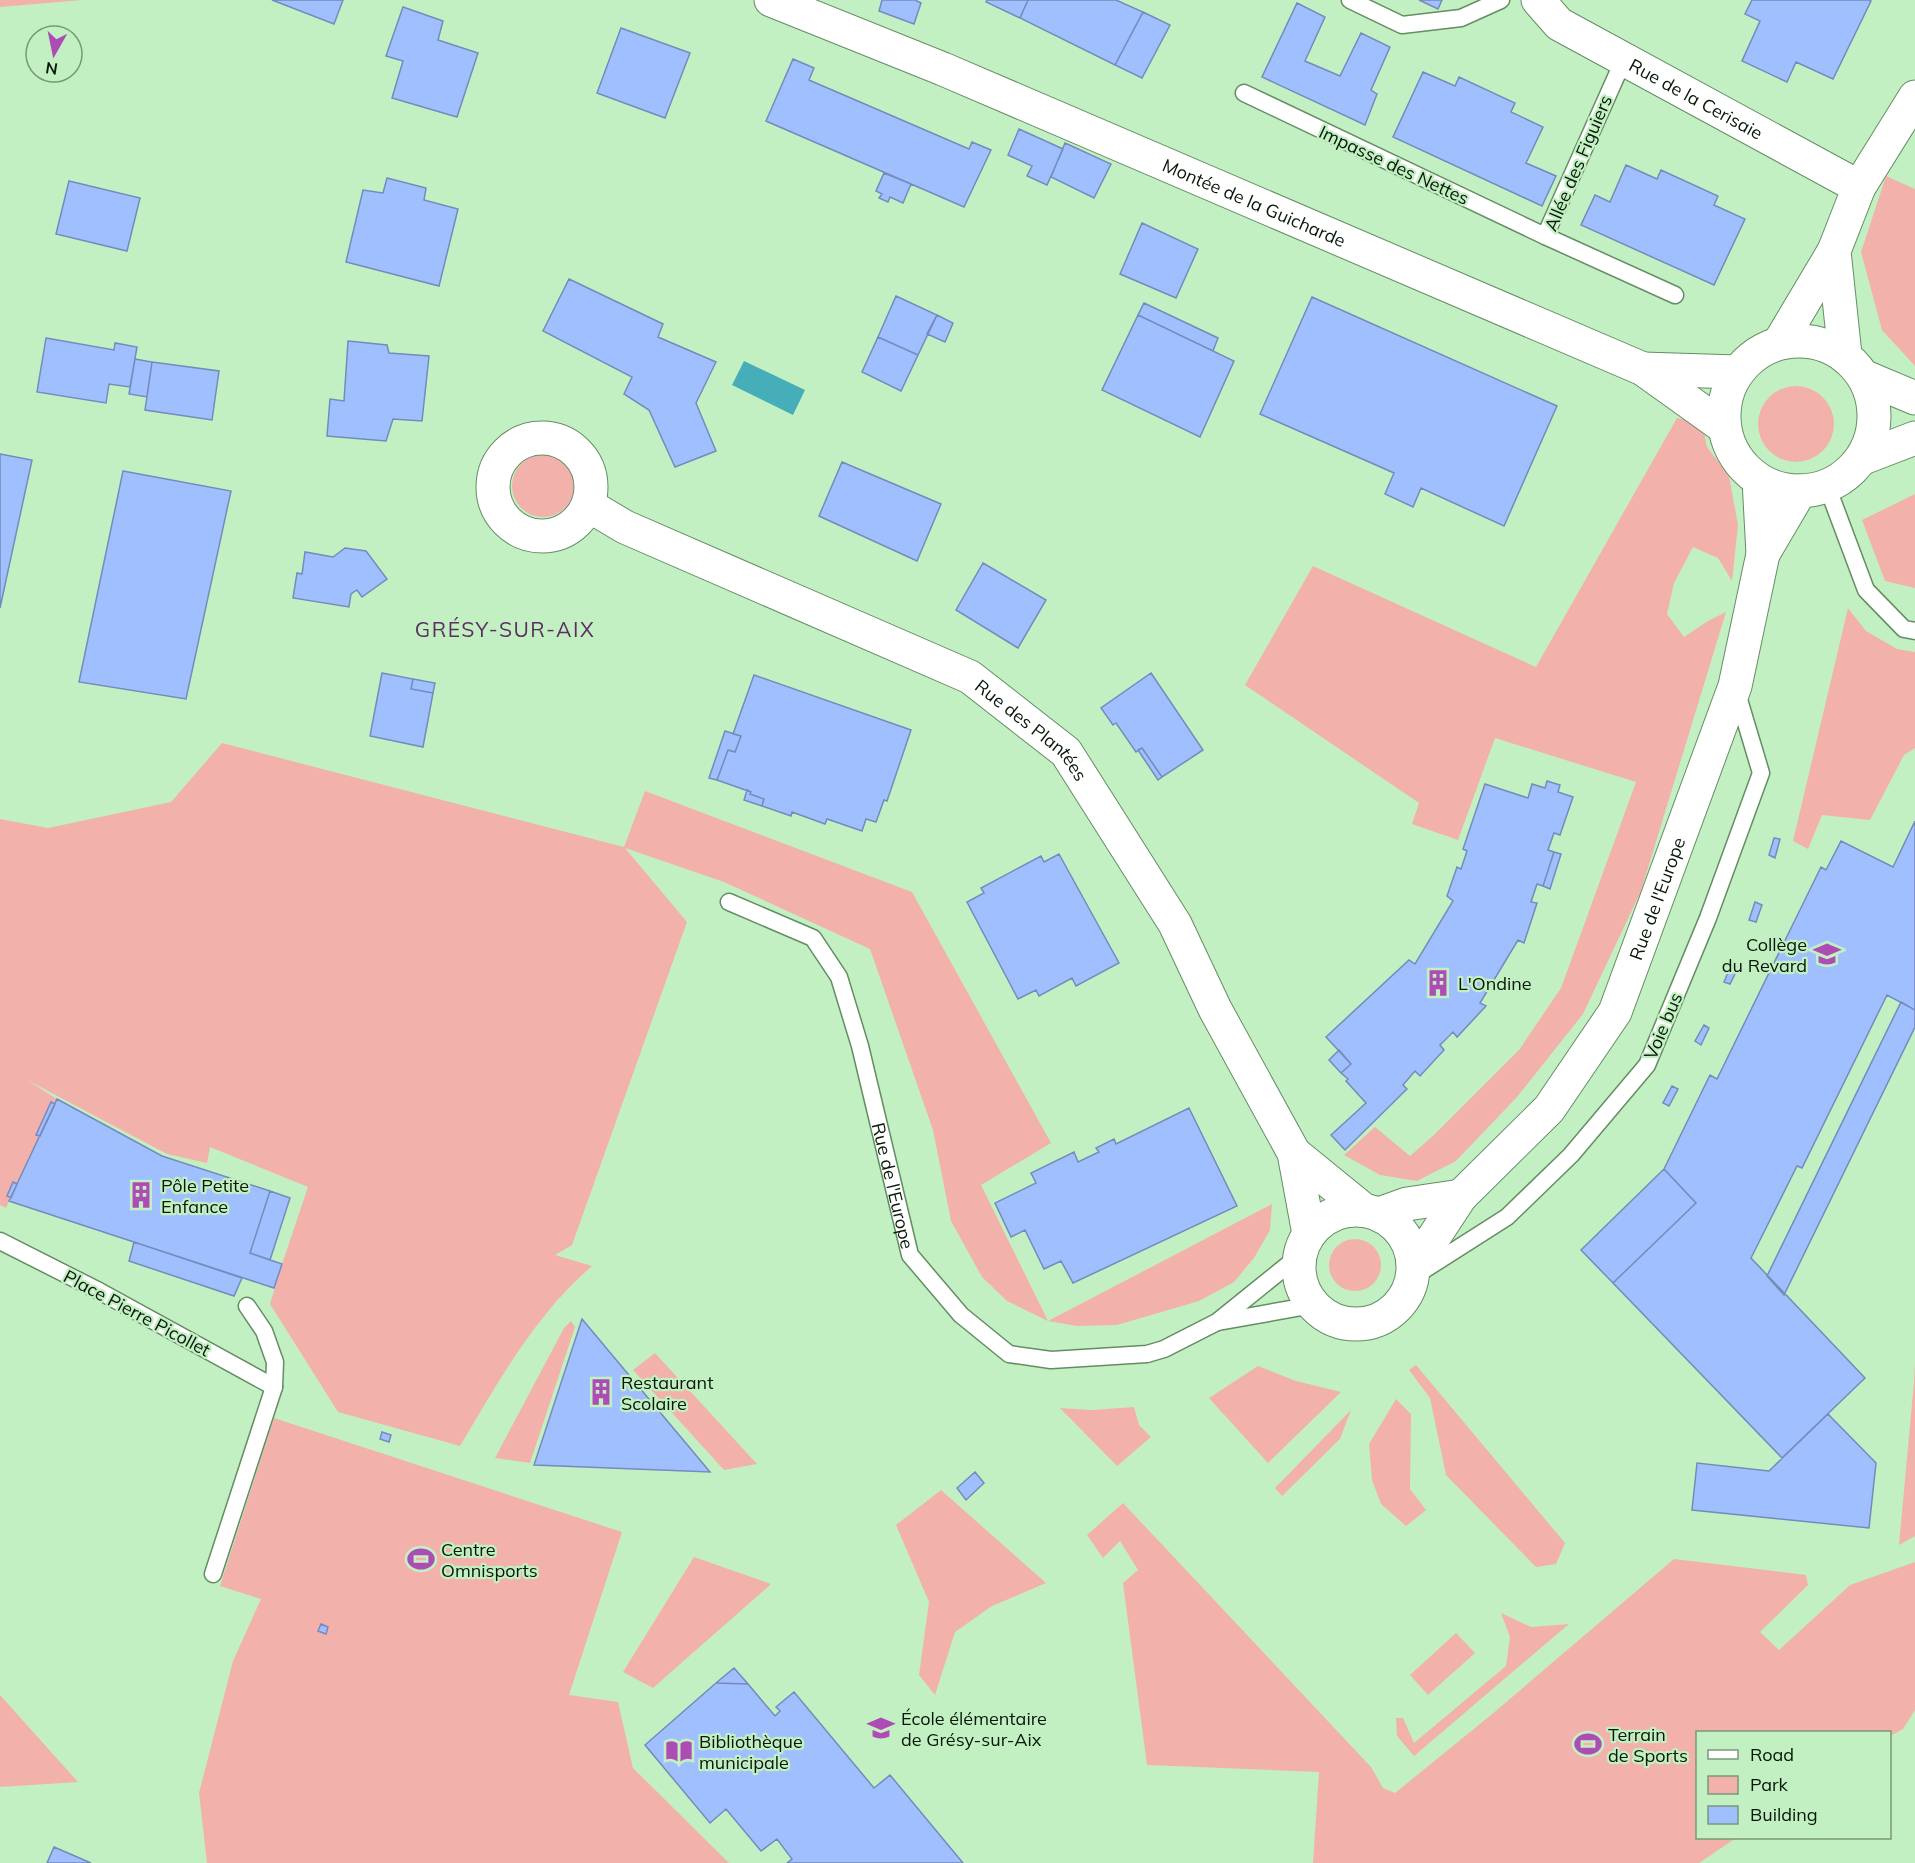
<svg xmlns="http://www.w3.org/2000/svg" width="1915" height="1863" font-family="Mulish,sans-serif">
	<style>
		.green { fill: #f3b1ac }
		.water { fill: #45aeb8 }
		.building { fill: #a0bffe; stroke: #748bbb; stroke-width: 1.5 }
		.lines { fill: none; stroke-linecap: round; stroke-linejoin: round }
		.service-casing { stroke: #648d63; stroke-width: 19 }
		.minor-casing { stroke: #648d63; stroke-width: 35 }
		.secondary-casing { stroke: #648d63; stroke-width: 35 }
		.service { stroke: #fff; stroke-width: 16 }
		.minor { stroke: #fff; stroke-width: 33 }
		.secondary { stroke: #fff; stroke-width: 33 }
		.labels { text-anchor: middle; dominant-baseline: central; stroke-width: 4.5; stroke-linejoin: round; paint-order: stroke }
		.street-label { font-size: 18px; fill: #071708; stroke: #c3f0c2 }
		.poi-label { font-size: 18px; fill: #071708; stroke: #c3f0c2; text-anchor: start }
		.quarter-label { font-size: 21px; letter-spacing: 1.5px; fill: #5c2d60; stroke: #c3f0c2 }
	</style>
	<rect width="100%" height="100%" fill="#c3f0c2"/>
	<path class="green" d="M0,0H82L0,7Z
		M1886,176L1915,189V366L1882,330L1861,252Z
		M1758 424a38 38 0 1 1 76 0a38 38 0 1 1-76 0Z
		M1677,418L1702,423L1707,447L1729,476L1738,525L1732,581L1718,558L1693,547L1674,583L1667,614L1684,637L1708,621L1726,612L1641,891L1583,1014L1517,1097L1456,1161L1417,1181L1380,1175L1344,1155L1375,1127L1410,1156L1435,1134L1519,1050L1561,988L1636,782L1495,738L1458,840L1412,824L1419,803L1245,685L1313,566L1536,667Z
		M512 486a31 31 0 1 1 62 0a31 31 0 1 1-62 0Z
		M1915,494V588L1885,581L1862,520Z
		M1848,608L1866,631L1897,649L1915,652V748L1904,755L1870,820L1822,815L1808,849L1793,841Z
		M222,743L624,847L645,791L912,892L1051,1143L981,1185L1048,1321L1272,1204L1270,1230L1254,1258L1234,1282L1199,1301L1117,1325L1077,1326L1048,1321L1007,1301L982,1277L951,1221L933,1130L870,949L724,882L625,848L687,922L572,1245L555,1255L592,1266C535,1315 498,1382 460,1446L338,1412L270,1304L282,1264L308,1187L210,1147L207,1163L167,1154L27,1080L57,1099L9,1201L6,1208L0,1205V819L48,828L171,802Z
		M1329 1265a26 26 0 1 1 52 0a26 26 0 1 1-52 0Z
		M571,1321L575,1327L530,1463L495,1458L564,1328Z
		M655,1353L757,1464L724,1470L633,1370Z
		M1915,1363V1536L1899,1545L1914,1382Z
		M1416,1365L1565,1543L1556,1564L1536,1567L1446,1475L1430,1398L1409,1370Z
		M1258,1366L1296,1381L1341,1392L1268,1463L1209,1398Z
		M1396,1399L1411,1414L1410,1489L1426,1510L1406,1526L1381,1504L1372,1480L1369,1444Z
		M1134,1407L1139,1425L1151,1437L1117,1466L1060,1408L1091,1410Z
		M1351,1410L1340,1439L1282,1496L1275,1488Z
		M274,1418L622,1532L569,1695L618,1702L633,1768L729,1863H207L199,1793L233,1661L261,1599L220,1586Z
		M941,1490L1046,1583L992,1606L955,1632L935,1695L919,1675L929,1602L896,1525Z
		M1123,1503L1371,1767L1383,1788L1395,1793L1491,1715L1674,1559L1806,1575L1808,1585L1760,1632L1779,1650L1850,1585L1915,1562V1710L1903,1729L1890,1736V1732H1698V1838H1736L1699,1863H1313L1319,1772L1147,1765L1123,1583L1138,1570L1120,1541L1103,1558L1087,1535Z
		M694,1557L771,1584L653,1688L623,1672Z
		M1501,1613L1531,1627L1569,1624L1414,1756L1397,1736L1396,1718H1403L1414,1743L1506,1666L1510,1637Z
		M1456,1633L1475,1653L1428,1695L1410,1675Z
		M0,1695L78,1782L0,1787Z"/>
	<path class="water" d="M744,361L805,390L793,415L732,385Z"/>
	<path class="building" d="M272,0H343L334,24Z
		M882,0H915L921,3L914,24L879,11Z
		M987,0H1028L1020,18L986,2Z
		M1028,0H1116L1143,12L1115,65L1020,18Z
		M1419,0H1442L1438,9Z
		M1752,0H1869L1871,1L1833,79L1796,62L1787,82L1742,61L1760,21L1745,14Z
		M1297,3L1325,17L1305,61L1340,76L1361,33L1390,47L1371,90L1377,94L1365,125L1262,77Z
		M403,7L443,21L438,40L478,53L457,117L392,98L403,61L386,56Z
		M1143,12L1170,25L1142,78L1115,65Z
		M621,28L690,53L665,118L597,93Z
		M793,59L814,68L809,80L969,149L972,142L991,150L964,207L766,121Z
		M1423,72L1455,86L1459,77L1515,103L1511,112L1543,127L1526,163L1556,176L1542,206L1393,137Z
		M1019,129L1063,149L1047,185L1027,176L1032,166L1008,155Z
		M1065,143L1111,164L1094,198L1051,177Z
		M1626,165L1657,179L1661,170L1718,196L1714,205L1745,219L1714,285L1581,225L1595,195L1610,202Z
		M884,173L911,184L903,203L890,197L888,202L879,198L882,194L876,191Z
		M387,178L426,188L424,200L458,209L439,286L346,262L363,190L383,193Z
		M69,181L140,198L127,251L56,234Z
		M1142,223L1198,249L1176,298L1120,274Z
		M569,279L663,324L658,337L716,362L696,403L716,451L675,467L649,410L624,394L632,377L543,331Z
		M896,296L937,315L918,355L878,337Z
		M1312,297L1557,406L1504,526L1421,488L1413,507L1385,494L1394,473L1260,414Z
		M1144,303L1218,338L1213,351L1138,315Z
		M937,315L953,323L945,342L927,334Z
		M1138,315L1234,361L1200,437L1102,390Z
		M878,337L918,355L901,391L862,372Z
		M46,338L114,350L115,343L137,347L130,387L109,384L106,403L37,392Z
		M348,341L387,345L389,353L429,356L422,421L393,419L386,441L327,436L330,399L344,401Z
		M135,359L152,362L147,397L129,394Z
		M152,362L219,371L212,420L145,410Z
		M0,454L32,460L0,608Z
		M842,462L941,504L917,561L819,516Z
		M123,471L231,491L186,699L79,682Z
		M345,548L366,551L387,579L362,597L357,590L351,594L349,607L293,598L297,573L302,574L305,552L333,557Z
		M983,563L1046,600L1018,648L956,610Z
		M382,673L413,679L411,689L433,693L423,747L370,736Z
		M1151,673L1203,750L1162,777L1142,748L1136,752L1116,723L1113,725L1101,708Z
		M754,675L911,730L887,801L884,800L876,822L866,819L862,831L827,819L825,824L792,812L791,816L762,806L764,799L750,794L751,792L717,780L728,750L735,752L741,736L733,734Z
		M413,679L435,683L433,693L411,689Z
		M725,731L741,736L735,752L728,750L717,780L709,778Z
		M1142,748L1162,777L1158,780L1138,750Z
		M1547,781L1560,785L1558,792L1573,797L1560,835L1554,833L1548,850L1554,852L1543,886L1537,884L1531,902L1537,903L1524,943L1518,940L1480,1003L1486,1006L1457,1037L1453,1032L1440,1045L1444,1050L1420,1076L1415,1071L1403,1085L1407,1089L1345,1150L1331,1135L1366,1103L1346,1081L1348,1079L1341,1073L1351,1064L1326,1037L1409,960L1415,964L1453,901L1447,896L1457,867L1461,869L1467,851L1463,849L1485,784L1528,798L1532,784L1545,788Z
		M747,790L751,792L750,794L764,799L762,806L744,800Z
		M1915,821V1010L1887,995L1802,1168L1797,1166L1751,1258L1865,1378L1782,1458L1613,1283L1696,1203L1664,1169L1710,1075L1717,1079L1821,867L1826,870L1841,841L1893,867Z
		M1774,838L1780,839L1775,858L1769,855Z
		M1554,852L1561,854L1550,889L1543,886Z
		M1059,854L1119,963L1076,986L1072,978L1039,996L1036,990L1018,999L967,902L984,893L981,888L1041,856L1044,862Z
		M1755,902L1762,905L1756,922L1749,920Z
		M1731,965L1738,968L1730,984L1724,982Z
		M1901,1002L1915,1010V1027L1784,1295L1767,1276Z
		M1704,1025L1709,1028L1701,1045L1695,1041Z
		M1339,1050L1351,1064L1341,1073L1329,1060Z
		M1672,1086L1678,1089L1669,1106L1663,1103Z
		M57,1099L162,1156L270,1191L250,1253L282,1264L274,1288L9,1201Z
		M51,1102L55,1104L40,1136L36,1135Z
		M1189,1108L1237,1206L1073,1283L1061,1261L1044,1269L1025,1230L1011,1237L995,1203L1036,1183L1031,1173L1074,1152L1078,1162L1099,1152L1096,1148L1114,1139L1116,1144Z
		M1664,1169L1696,1203L1613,1283L1581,1250Z
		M13,1182L17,1184L11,1198L7,1196Z
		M270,1191L290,1198L270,1260L250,1253Z
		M134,1242L242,1278L234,1296L129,1261Z
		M582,1319L710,1472L534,1465Z
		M1828,1414L1876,1463L1869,1528L1692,1510L1697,1463L1769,1471Z
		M382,1432L391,1435L389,1442L380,1439Z
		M975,1472L984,1483L966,1500L957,1488Z
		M321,1624L328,1627L326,1634L318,1631Z
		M734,1668L748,1684L716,1683Z
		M716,1683L748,1684L775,1716L780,1711L776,1707L794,1692L874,1788L890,1775L963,1863H787L792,1859L777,1839L761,1851L726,1809L710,1823L645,1745Z
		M54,1847L91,1863H47Z"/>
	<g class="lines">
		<defs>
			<g id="service">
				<path d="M1350,0L1402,25L1461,18L1501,0"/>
				<path d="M1624,59L1545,236L1675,295"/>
				<path d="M1244,93L1545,236"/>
				<path d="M1827,486L1866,590L1904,629L1915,631"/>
				<path id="s1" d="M729,902L813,938L839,977L860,1046L910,1255L961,1315L1009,1354L1051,1360L1147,1354L1164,1349L1217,1322L1300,1255"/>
				<path d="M0,1241L99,1291L274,1387"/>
				<path d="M1416,1275L1507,1217L1571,1155L1647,1065L1708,918L1761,773L1737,693"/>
				<path d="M1218,1322L1313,1305"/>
				<path d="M213,1574L274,1387L275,1362L264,1331L247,1306"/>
			</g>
			<g id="minor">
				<path id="s2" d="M1538,0L1559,24L1859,187"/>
				<path d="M1781,340L1834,251"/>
				<path d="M1845,355L1834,251L1859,187L1915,97"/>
				<circle cx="542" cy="487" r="49"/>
				<path id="s3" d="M588,505L625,527L970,677L1066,752L1175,924L1215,1009L1294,1153L1309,1234"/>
				<path d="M1763,554L1800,491"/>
				<path d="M1294,1153L1364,1210"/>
				<circle cx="1356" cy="1267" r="57"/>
				<path d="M1379,1214L1407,1204L1461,1196"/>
				<path id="s4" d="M1414,1263L1434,1237L1461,1196L1549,1109L1615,1012L1735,686L1763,554L1759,480"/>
			</g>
			<g id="secondary">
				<path id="s5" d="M771,0L943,69L1643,369L1724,427"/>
				<circle cx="1799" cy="416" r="75"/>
				<path d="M1643,369L1737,372"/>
				<path d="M1865,377L1915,398"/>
				<path d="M1863,458L1915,438"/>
			</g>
		</defs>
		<use href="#service" class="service-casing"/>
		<use href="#minor" class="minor-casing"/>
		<use href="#secondary" class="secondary-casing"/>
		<use href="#service" class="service"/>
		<use href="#minor" class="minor"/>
		<use href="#secondary" class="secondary"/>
	</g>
	<defs>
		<symbol id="school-bare" viewBox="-9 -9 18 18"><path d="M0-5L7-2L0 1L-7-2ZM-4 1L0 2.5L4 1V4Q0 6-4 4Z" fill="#ad4cb5" stroke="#c3f0c2" stroke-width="2.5" paint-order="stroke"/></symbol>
		<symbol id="building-bare" viewBox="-9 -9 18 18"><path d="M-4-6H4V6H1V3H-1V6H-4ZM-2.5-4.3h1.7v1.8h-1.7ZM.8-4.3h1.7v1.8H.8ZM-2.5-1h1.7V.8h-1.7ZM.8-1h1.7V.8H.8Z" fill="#ad4cb5" stroke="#c3f0c2" stroke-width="2.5" paint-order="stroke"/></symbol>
		<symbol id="stadium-bare" viewBox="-9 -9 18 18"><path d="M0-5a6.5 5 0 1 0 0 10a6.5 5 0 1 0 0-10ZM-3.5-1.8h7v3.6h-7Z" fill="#ad4cb5" stroke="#c3f0c2" stroke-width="2.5" paint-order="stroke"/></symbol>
		<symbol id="library-bare" viewBox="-9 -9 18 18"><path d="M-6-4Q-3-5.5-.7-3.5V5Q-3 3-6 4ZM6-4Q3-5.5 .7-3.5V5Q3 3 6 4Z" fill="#ad4cb5" stroke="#c3f0c2" stroke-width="2.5" paint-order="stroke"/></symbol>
	</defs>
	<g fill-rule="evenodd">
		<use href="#school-bare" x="1808" y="935" width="38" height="38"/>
		<use href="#building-bare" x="1419" y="964" width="38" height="38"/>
		<use href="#building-bare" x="122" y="1176" width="38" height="38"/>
		<use href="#building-bare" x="582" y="1373" width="38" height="38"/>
		<use href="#stadium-bare" x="402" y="1540" width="38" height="38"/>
		<use href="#school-bare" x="862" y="1709" width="38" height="38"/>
		<use href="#stadium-bare" x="1569" y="1725" width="38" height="38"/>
		<use href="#library-bare" x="660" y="1732" width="38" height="38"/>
	</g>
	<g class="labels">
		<g class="street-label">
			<text stroke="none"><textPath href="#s2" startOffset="188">Rue de la Cerisaie</textPath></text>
			<text transform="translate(1578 163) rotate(-67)">Allée des Figuiers</text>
			<text transform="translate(1394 165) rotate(25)">Impasse des Nettes</text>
			<text stroke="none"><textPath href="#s5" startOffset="524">Montée de la Guicharde</textPath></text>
			<text stroke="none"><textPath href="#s3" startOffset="501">Rue des Plantées</textPath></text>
			<text stroke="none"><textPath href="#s4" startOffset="444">Rue de l'Europe</textPath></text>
			<text transform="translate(1663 1026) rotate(-67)">Voie bus</text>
			<text stroke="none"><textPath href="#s1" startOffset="354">Rue de l'Europe</textPath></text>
			<text transform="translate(137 1313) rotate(28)">Place Pierre Picollet</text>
		</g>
		<g class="poi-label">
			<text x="1807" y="944" text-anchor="end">Collège<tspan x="1807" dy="21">du Revard</tspan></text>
			<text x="1458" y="983">L'Ondine</text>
			<text x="161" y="1185">Pôle Petite<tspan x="161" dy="21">Enfance</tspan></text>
			<text x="621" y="1382">Restaurant<tspan x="621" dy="21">Scolaire</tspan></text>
			<text x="441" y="1549">Centre<tspan x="441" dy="21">Omnisports</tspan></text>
			<text x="901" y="1718">École élémentaire<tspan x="901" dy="21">de Grésy-sur-Aix</tspan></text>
			<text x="1608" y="1734">Terrain<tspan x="1608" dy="21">de Sports</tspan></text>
			<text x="699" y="1741">Bibliothèque<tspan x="699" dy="21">municipale</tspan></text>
		</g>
		<g class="quarter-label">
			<text x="505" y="629">GRÉSY-SUR-AIX</text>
		</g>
	</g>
	<rect x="1696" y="1731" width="195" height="108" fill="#c3f0c2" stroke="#789978" stroke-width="1.5"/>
	<rect x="1708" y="1750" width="30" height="9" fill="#ffffff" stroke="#789978" stroke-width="1.5"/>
	<text x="1750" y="1761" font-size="18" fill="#071708">Road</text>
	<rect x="1708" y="1776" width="30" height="18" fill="#f3b1ac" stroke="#789978" stroke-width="1.5"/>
	<text x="1750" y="1791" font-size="18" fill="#071708">Park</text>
	<rect x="1708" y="1806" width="30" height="18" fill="#a0bffe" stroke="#789978" stroke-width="1.5"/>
	<text x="1750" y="1821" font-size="18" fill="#071708">Building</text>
	<g transform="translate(54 54) rotate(189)"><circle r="28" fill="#c3f0c2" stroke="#789978" stroke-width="1.5"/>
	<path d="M0-4.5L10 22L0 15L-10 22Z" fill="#ad4cb5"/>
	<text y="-9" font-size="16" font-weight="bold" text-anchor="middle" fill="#071708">N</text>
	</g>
</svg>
